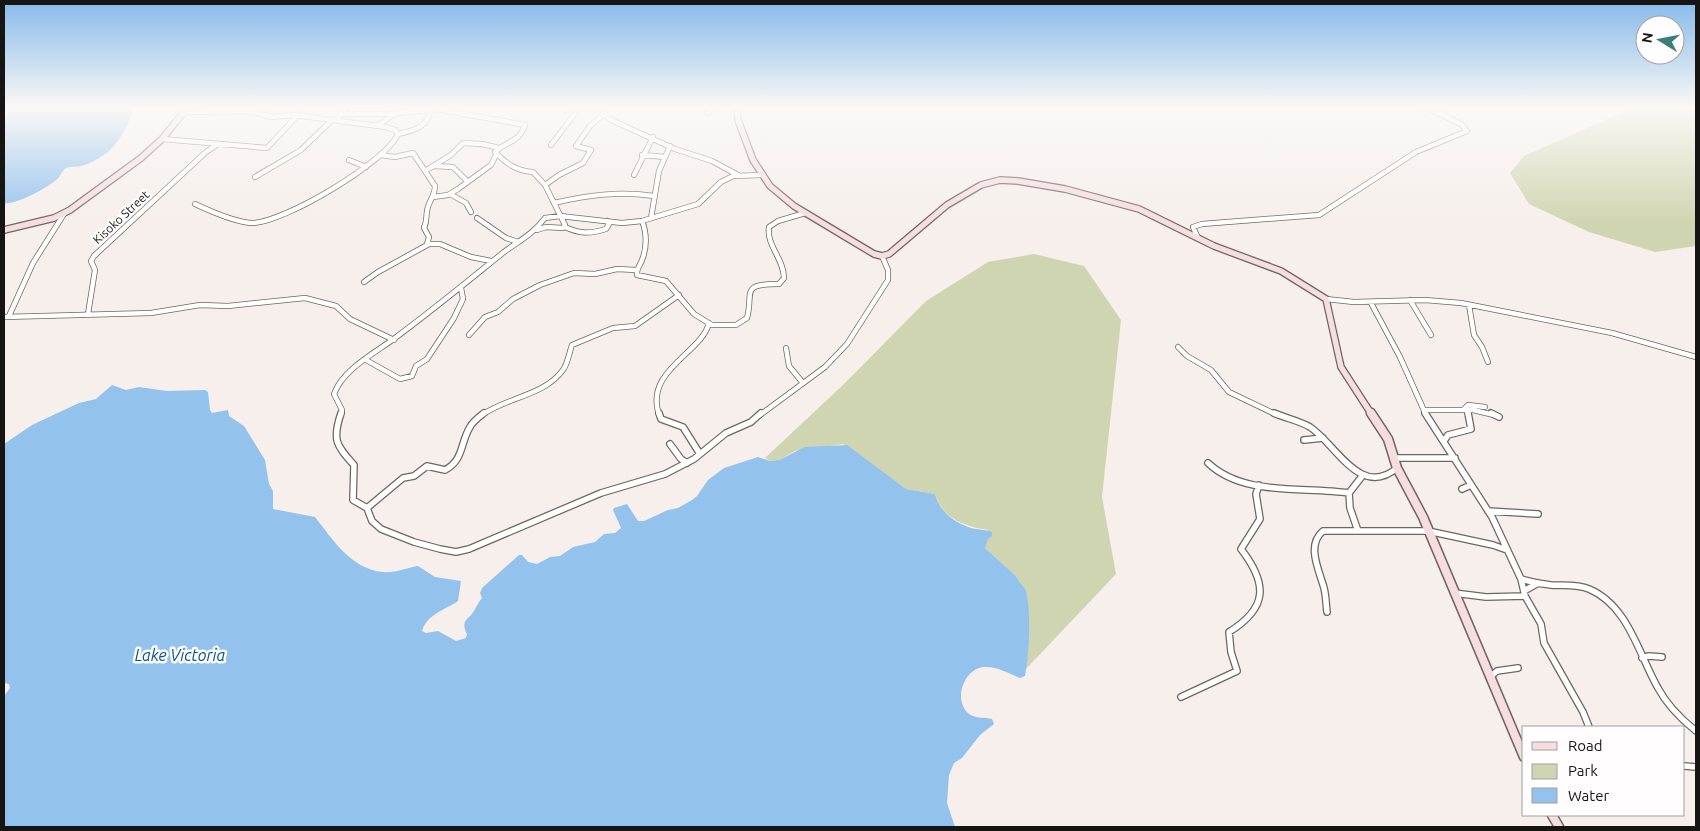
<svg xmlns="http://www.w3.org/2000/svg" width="1700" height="831" font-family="Ubuntu,sans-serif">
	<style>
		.green { fill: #d0d5b1 }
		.water { fill: #93c2ed }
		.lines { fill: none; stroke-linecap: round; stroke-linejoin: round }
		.street-far1-casing { stroke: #6d6763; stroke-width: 6 }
		.street-casing { stroke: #6d6763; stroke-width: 8 }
		.secondary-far1-casing { stroke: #6d6763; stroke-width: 8 }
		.secondary-casing { stroke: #6d6763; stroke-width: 11 }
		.street-far1 { stroke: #fff; stroke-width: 4.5 }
		.street { stroke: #fff; stroke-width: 5.5 }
		.secondary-far1 { stroke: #f7dce0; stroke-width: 5.5 }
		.secondary { stroke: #f7dce0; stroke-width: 8 }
		.labels { text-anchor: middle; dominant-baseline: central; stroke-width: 5; stroke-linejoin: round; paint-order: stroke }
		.street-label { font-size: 12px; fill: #171514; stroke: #fffdfd }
		.near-water-label { font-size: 16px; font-style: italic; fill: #075589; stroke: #fffdfd }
	</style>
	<rect width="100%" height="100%" fill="#f6efeb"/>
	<path class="green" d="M1635,107H1696V246L1655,252L1589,232L1529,204L1510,173L1524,156Z
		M1034,254L1084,266L1121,320L1102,497L1116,574L1026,669C1028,651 1032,603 1024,588C1022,583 1018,581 1016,576L984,547L988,539V530C963,526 943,519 935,494L906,489L843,444L795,451L779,460L770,461L765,458L845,383L926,301L988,262Z"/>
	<path class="water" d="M4,107H133C130,122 120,141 109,151C102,157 90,164 81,166C76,167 72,166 66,168C62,171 62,173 59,177C52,186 14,206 4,203Z
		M112,385L126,390L139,387L167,391L205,390L208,392L210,410L212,413L228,410L229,416L244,426L265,460L269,484L273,491V509L315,517C333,540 351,569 383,572C396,573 406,568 418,566L435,577L461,581L458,601C445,610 427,614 422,631L426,633L438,631L456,641L466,638L467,634C459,619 471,619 475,609C478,604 478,603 482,598L480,593L482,588L519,555H522L528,562L537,564L550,557L560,556L573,547L595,542L604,534L615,533L621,528L613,510L614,508L627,504L638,521H644L668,510L678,508L692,500L697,496L708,480L724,468L758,457L770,461L779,460L805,447L847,445L906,489L935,494C939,510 952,521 968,527C976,530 985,529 992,532V536L988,539L985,548L1016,576C1018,581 1022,584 1025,589C1032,604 1029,658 1025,676L1020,678C1008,673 997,666 983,667C963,670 953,701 969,714C976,719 984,717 992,719L994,724L980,735L962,758L954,763L949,775L947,803L955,827H4V696L10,688L9,684L4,683V444L32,425L79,403L96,399Z"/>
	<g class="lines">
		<defs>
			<path id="street-far1" d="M593,107L601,109L605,107
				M601,109L609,119L675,149L712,161L738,175
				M186,112L251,111L272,117L294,115L386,127L395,130L398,134C386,162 285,222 253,223C237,223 210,211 195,204
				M707,113L714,107
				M342,114H389L436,109L525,125C519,143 506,141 495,152C507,164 516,171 533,172L545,185L565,225L563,228L546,227L537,230
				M336,120L347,107
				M377,126L393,115
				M398,134C413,131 429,127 430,109
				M162,139L267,148L298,115
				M551,145L580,107
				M380,155L395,157L413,153L435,186C435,196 428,202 427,211C426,218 427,221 424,228L429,237L427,244
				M642,155L665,157
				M349,160L366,167
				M434,166L453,167L467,181
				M425,171L451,155L463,143L482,144L499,148
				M634,175L653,137
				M255,177L301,150L332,120
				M545,185L559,175L583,163L591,150L576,146L590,126L604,114
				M450,194L466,203L471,212
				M433,197L448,195L458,189L491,165L496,155
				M554,203C588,195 619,191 654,196
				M477,218L506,238L518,242
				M651,218L659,171L670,146
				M642,221C647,233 647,248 642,260C640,266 636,268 637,275L666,281L694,314L712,325H736L747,318C754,292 739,284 779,284L784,278C784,259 766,245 769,227L778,221L805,213
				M565,227C580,234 590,234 606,229L609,224L607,221
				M1198,238L1193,227L1202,224L1319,215L1416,152L1467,131L1461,124L1425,107
				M364,282L378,272L429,244H440L471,257L491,261
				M1326,299L1354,302L1425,300L1461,303L1612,333L1696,357
				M1410,300L1431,335
				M1371,303L1400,357L1426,415
				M1469,305L1474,335L1482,347L1488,362
				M88,314L95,270L91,261L94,256L206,152L218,144
				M9,316L33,263L64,214
				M4,317L151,313L200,305L228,306L305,298L336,306L350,319L394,340
				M469,335L485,317L498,312L513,299L540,285L574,273L595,274L617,269L636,270
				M1178,347L1187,356L1211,370L1229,392L1277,415
				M786,348L789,366L803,383
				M366,360L400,379L412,376L416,366L427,359L454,318L463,299L461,288
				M1425,410H1473L1494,415
				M1463,410L1468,405L1485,407
				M1467,410L1468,415
				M341,415L342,410L334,394C343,369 375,353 395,338C433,310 468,281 504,252C520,240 532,235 545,218L560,216L622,223L642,221L698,204L721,182L733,176L761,175
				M482,415C507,397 544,396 563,370C568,363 569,353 572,345L613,328L635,326L679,295
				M659,415C644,370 702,353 709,323
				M760,415L825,367L847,344L888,280V270L882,256"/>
			<path id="street" d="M341,413C332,440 336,445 354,465L353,500L367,508L372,521L381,529L414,542L440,549L456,552L469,549L601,493L665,474L694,459L726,433L751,422L761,413
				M659,413L661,419L683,427L700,454
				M1274,413C1285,418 1300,421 1310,427C1336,444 1360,499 1397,468
				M1425,413L1492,517L1521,579L1525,596L1541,624L1544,643L1583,712L1589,727
				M1491,413L1499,417
				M1304,440L1323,438
				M1444,441L1448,435L1471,429L1468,413
				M670,444L681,459L687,463
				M1394,458H1455
				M1208,463C1244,497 1304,486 1349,493
				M1462,489L1471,485
				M367,508L403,478L414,476L427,466L445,470C464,460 460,443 470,427C473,421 479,417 484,413
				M1488,511L1538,514
				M1358,531L1350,508L1349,493L1363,475
				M1521,579C1531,582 1541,584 1551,585C1564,586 1577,584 1589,589C1628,605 1639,655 1658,688C1667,705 1681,719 1696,731
				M1524,591L1538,583
				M1454,593L1486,597L1525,596
				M1327,612C1326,604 1326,596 1324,588C1319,570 1306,545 1323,531H1428L1493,545L1507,550
				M1642,658L1648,656L1662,657
				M1490,677L1497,671L1518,668
				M1181,697L1237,671L1231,652L1229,632C1268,608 1268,584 1241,549L1260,519L1256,494L1259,485
				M1684,766L1696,767"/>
			<path id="secondary-far1" d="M737,107L738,120L753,160L770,186L794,206L874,254L882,256L889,254L947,205L981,185L1000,180L1018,181L1065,189L1139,209L1214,246L1281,271L1326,299L1341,367L1372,415
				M4,230L54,218L70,210L141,158L162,139L188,107"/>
			<path id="secondary" d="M1371,413L1388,439L1397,468L1423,517L1524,757
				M1552,815L1559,827"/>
		</defs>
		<use href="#street-far1" class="street-far1-casing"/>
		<use href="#street" class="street-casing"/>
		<use href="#secondary-far1" class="secondary-far1-casing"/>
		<use href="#secondary" class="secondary-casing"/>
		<use href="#street-far1" class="street-far1"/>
		<use href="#street" class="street"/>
		<use href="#secondary-far1" class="secondary-far1"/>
		<use href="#secondary" class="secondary"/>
	</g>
	<linearGradient id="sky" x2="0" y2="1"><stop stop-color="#86baea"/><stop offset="0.48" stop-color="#fbf8f6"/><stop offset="1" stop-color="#fbf8f6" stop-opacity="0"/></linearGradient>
	<rect width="1700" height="224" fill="url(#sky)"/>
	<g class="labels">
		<g class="street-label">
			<text transform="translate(121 217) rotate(-43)">Kisoko Street</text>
		</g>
		<g class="near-water-label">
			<text x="180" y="655">Lake Victoria</text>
		</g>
	</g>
	<rect width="1700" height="831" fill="none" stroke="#171514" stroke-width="10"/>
	<rect x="1522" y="726" width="162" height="90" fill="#fffdfd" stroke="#a2a0a0"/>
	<rect x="1532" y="742" width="25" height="8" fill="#f7dce0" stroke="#a2a0a0"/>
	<text x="1568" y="751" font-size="15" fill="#171514">Road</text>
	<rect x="1532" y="764" width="25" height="15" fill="#d0d5b1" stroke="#a2a0a0"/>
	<text x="1568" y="776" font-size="15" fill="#171514">Park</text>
	<rect x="1532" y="788" width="25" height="15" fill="#93c2ed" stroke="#a2a0a0"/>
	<text x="1568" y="801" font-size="15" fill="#171514">Water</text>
	<g transform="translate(1660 40) rotate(280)"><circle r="24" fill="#fffdfd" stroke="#a2a0a0"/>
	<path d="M0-4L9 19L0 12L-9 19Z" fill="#387f77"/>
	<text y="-8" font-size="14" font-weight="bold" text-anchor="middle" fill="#171514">N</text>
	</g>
</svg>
